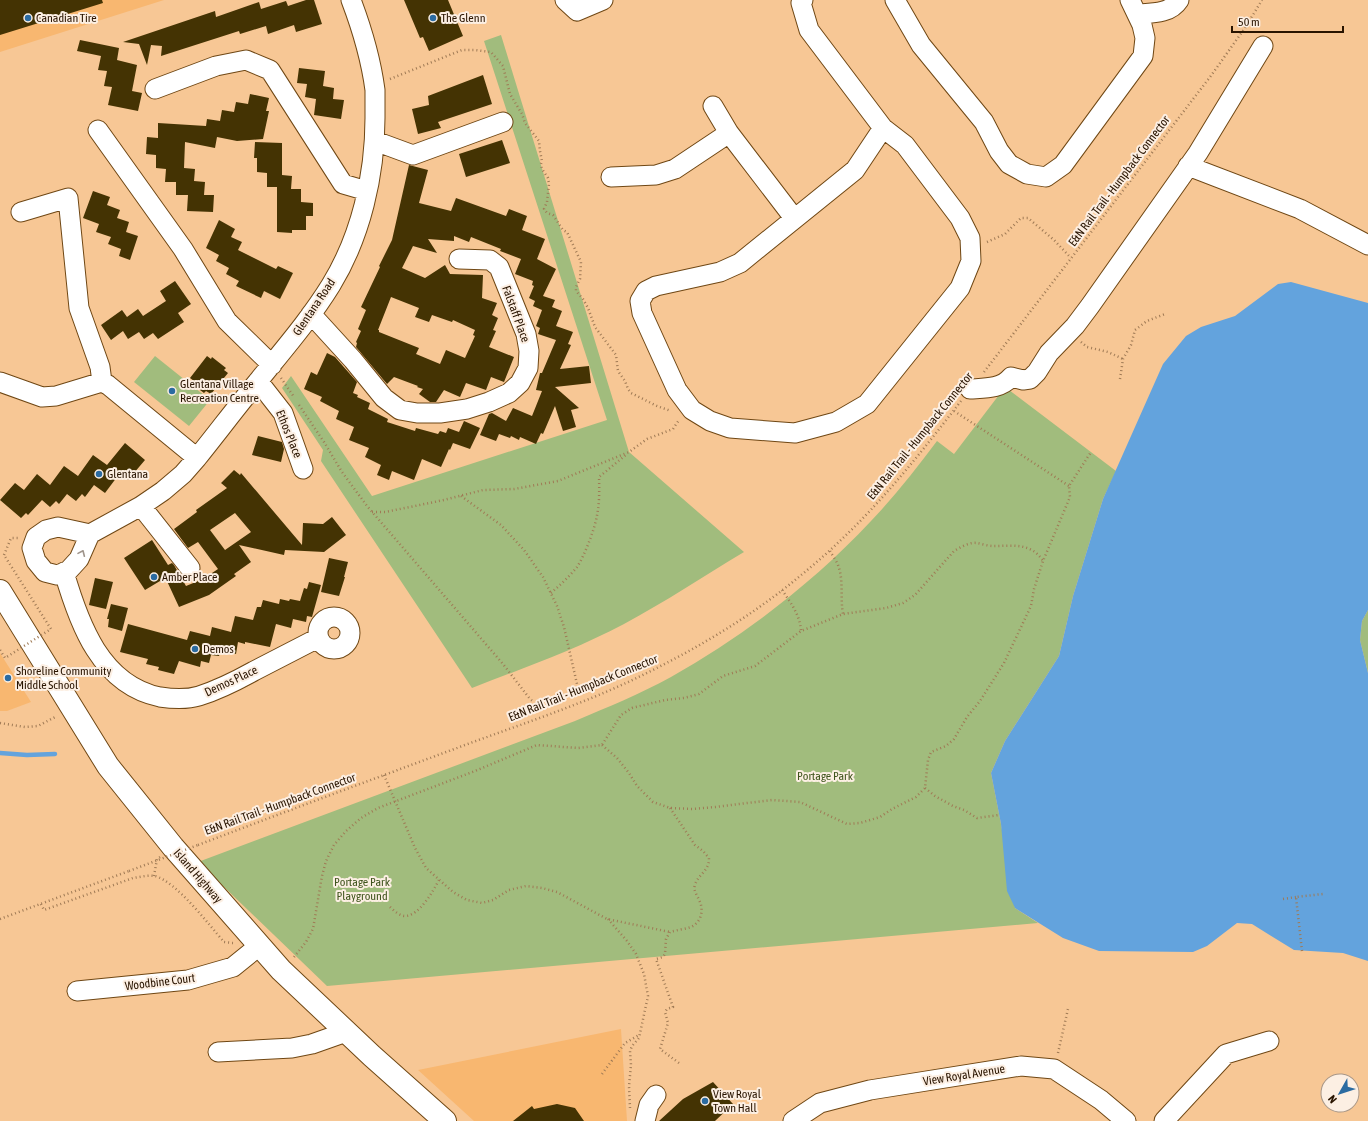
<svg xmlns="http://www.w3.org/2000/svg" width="1368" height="1121" font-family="'Asap Condensed',sans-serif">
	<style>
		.built { fill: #f8b770 }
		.green { fill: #a1bc7d }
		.water { fill: #63a3dd }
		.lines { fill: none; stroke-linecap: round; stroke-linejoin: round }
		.stream { stroke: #63a3dd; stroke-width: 4.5 }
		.building { fill: #443303; fill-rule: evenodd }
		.minor-casing { stroke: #6f4714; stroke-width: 21 }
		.major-casing { stroke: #6f4714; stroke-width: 24 }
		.path { stroke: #9f7a55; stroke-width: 2.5; stroke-dasharray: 1 3; stroke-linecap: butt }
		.minor { stroke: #fff; stroke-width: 19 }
		.major { stroke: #fff; stroke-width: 22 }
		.path-bridge { stroke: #9f7a55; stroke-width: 2.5; stroke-dasharray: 1 3; stroke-linecap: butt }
		.oneway { stroke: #9f958c }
		.poi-dot { fill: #2b6ba1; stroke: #fcefe3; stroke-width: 1.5 }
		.labels { text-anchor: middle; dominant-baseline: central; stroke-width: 4; stroke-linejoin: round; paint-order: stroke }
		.poi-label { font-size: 12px; fill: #291400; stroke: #fcefe3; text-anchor: start }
		.street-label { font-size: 12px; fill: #291400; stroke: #fcefe3 }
		.park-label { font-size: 12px; fill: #40551e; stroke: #fcefe3 }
	</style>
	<rect width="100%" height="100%" fill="#f7c795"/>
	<path class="built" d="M0,0H164L0,52Z
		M0,653L31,702L7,711H0Z
		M621,1029L627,1121H474L418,1070Z"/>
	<path class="green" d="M501,35L629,452L744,552C704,576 665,602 624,624C575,650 523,668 472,688L321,461L323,450L282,388L291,376L372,496L607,420L484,41Z
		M155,356L210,400L189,426L134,382Z
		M1005,387L1116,471L1103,499L1073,596L1059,656L1005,741L991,773L1001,824L1015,908L1038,923L327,986L198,862L575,721C608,707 640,694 671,677C745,635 813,583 871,521C895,496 916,469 937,441L954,454Z
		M1368,610V673L1360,640L1362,621Z"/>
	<path class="water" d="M1291,282L1368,303V610L1362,621L1360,640L1368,673V961L1343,953L1294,950L1252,924L1237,923L1207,946L1193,952L1099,951L1063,938L1015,908L1007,891L1001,824L991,773L1005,741L1059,656L1073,596L1103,499L1163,364L1186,336L1201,327L1235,316L1278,284Z"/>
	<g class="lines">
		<path class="stream" d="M0,753L27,755L55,754"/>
	</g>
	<path class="building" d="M0,0H102L103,3L0,35Z
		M306,0H314L322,24L296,32L294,25L268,34L266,26L240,34L239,31L161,56L162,46L151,45L147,65L139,44L123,42L215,11L216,17L259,2L261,9L286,1L288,6Z
		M404,0H448L463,36L429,51L423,37L420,38Z
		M80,40L119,48L117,60L137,65L132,91L142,93L138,111L108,105L112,87L104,86L107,71L98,70L101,56L77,51Z
		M299,68L325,71L323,86L334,88L333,99L344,100L341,119L314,115L316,99L305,97L307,84L297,83Z
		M483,75L492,104L438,122L441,128L418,134L412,109L429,105L428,96Z
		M250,94L269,98L266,111H269L263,139L237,141L217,137L215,148L185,142L184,168L195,169L194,181L205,182L204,195H214L213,212L187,211L188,195H176V182H165L166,169L156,168V155L146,154L147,137L158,138V123L206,126L207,119L220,121L222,110L234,112L236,102L248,104Z
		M502,140L510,163L466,177L459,154Z
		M255,142L282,143V175L292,176L291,189H301V202L313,203V216H306V230H292V233L277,232V187H267V173L257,172V158H254Z
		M409,165L428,170L419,203L451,211L456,198L506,216L509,209L527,216L522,230L545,239L537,259L556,269L543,296L555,300L552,307L562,311L556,326L573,332L568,344L571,345L560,369L589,366L591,383L555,387L579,408L571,410L576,427L563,431L555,406L543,434L541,433L536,444L520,437L519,440L511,436L510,438L499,434L496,441L480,435L489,414L492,413L506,421L513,408L532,416L542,391L536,390L540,373H542L556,340L538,334L540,328L536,326L542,310L533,306L535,301L529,298L534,286L532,285L533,281L515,274L521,259L500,251L501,249L471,237L469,242L454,236V241L428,239L437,253L413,246L402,268L425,278L445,265L450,274L483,275L482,298L497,303L492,315L498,318L493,330L496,331L489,347L514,357L504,382L491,377L486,390L466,383L460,397L444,390L436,402H430L419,394L423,389L417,387L418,386L394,377L387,384L356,347L357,343L356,342L361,331L358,329L366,310L361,307L380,267L379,266L392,240ZM391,297L419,308L415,317L429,322L432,315L452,322L453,320L475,330L473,335L475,336L465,358L446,350L440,364L416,354L419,348L379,332V330H378Z
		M93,191L110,197L107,205L120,210L117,218L129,222L126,232L138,236L130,260L119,256L121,249L108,244L111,237L96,232L99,224L83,218Z
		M219,220L235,229L231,237L242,242L238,250L276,269L278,266L293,273L280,299L264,291L261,298L236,286L239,281L226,274L229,268L216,261L219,255L206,248Z
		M175,281L191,304L178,313L184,322L158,339L153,333L144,339L139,332L128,339L123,331L111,340L101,325L122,310L127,317L138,309L143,316L166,301L160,291Z
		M327,353L335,357L357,382L353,393L358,395L357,397L370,403L368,409L388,419L387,422L415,431L416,428L438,434L440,431L446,433L448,428L459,432L464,421L480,428L470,449L453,443L450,450L449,449L441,467L422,459L414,480L392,471L389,480L377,475L381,465L365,457L369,448L349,440L354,427L336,419L339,411L320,401L322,397L304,389L311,372L317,375Z
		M207,356L211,359L212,357L226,368L224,370L228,373L211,394L206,391L204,393L192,384L194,381L190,378Z
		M258,436L282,442L284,449L281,462L252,455Z
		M125,443L145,460L128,480L120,473L105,493L94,485L85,497L82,494L76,501L67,494L59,504L56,501L50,507L42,500L28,515L26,513L21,518L0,500L15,483L24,490L37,474L50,485L64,466L78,476L93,455L107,465Z
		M234,470L240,475L241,473L302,545L303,523L323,524L332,517L346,535L324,552L285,550L284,555L239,545L251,562L234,574L236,576L209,595L179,607L166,579L161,582L160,581L145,590L124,558L152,540L168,565L172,563L174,565L186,586L203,579L218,569L198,542L188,548L174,529L197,512L196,510L227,488L221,483ZM235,513L251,532L225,550L210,530Z
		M329,558L348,562L344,577H345L339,596L321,592Z
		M95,578L113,582L106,609L89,605Z
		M309,582L321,585L312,617L307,616L306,622L293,619L291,628L276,624L270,647L245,642V644L238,642L236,654L221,650L219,656L211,655L209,663L201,661L200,667L179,661L174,674L158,670L159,667L146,664L148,659L120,652L128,624L187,640L190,631L210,636L212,627L231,632L235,616L253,620L257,607H261L263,600L279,604L280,599L289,601L290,599L300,601L304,588L307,589Z
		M111,604L128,608L122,631L108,627L109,619H107Z
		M713,1082L733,1104L715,1121H659L683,1099Z
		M557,1104L575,1108L584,1121H513L532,1106L534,1109Z"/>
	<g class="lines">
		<defs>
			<path id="minor" d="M565,0L577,11L603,0
				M803,0L801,3L809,30L883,128L905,145L960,218L970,238L971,261L960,288L867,404L836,422L795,433L730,428L710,421L692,410L677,390L642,313L640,301L646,291L656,286L720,272L740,263L855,170L883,128
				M895,0L921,45L984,122L999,151L1009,164L1027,174L1046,177L1063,165L1143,56L1145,38L1142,25L1130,0
				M1137,14C1152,13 1170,14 1179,0
				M155,89L216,66L246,60L270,70L343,184L367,191
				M713,106L729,133L794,218
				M98,130L183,249L227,321L272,365
				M375,141L413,155L503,122
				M1188,166L1300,209L1368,245
				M611,177L656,175L675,169L729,133
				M21,212L68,198L79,308L100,367L102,382
				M311,314L353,360L384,398L400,410L417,413H440L467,409L489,402L509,393L520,383L528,368L529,351L526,334L499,267L490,260L459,259
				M258,381L283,413L303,469
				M0,382L42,397L56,396L102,382L108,385L197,458
				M970,389C985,388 1001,389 1011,377L1023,380L1030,379L1037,372L1049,353L1075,326L1090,306L1198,153L1263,46
				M141,506L190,568
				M90,534L58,527L46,530L36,537L32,548L36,561L45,572L57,575L68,571L79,559L90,534L141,506L163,491L183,474L197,458C218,432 238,405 259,380C284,349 310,319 331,285C361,236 375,175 375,118C375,109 375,99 375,90C371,60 362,29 351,0
				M64,572C79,624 101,685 160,697C173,699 186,700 199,696C218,690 236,681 254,671C275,660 297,649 318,638
				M318 633a16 16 0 1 1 32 0a16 16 0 1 1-32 0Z
				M77,991L188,980L233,967L259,946
				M218,1052L292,1048L312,1044L346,1032
				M645,1121L649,1105L656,1095
				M793,1121L820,1103L870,1090L1021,1066L1054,1069L1101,1100L1126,1121
				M1164,1121L1226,1054L1269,1041"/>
			<path id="major" d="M0,591L108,766L173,847L281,970L372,1056L445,1121"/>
		</defs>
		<use href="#minor" class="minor-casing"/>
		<use href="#major" class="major-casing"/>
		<path class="path" d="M390,79L462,50H475L491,52L503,66L510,94L522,114L525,123L539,141L540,151L542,161L541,164L542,169L548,178L549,184L547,202L544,209L547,213L553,215L563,230L567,232L581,262L580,279L576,287V291L583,299L588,308L595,327L616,355L618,371L625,381L628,389L631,393L657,406L671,411
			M987,242L1005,234L1021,218H1028L1054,240L1071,258
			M1081,342L1087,347L1108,352L1123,359
			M984,372L1210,77L1245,28L1262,0
			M281,378L294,397
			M1120,379L1123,359L1131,345L1135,330L1147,321L1165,314
			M299,405L324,442L342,472L367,506L503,664L530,699L534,702
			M954,411L1069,486
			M461,496L501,525L524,550L543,577L557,606L564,627L577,684
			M372,512H385L410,507L444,500L483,490L514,489L558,481L629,452L647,439L673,429L679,420
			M830,551C832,555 836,560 838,565C844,581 840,598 843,614
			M4,555L11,538H19
			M782,590C791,603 800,615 801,631
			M551,593C560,585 570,576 577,567C581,561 584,554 587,547C598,520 600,506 599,477L627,454
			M0,723L25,727L38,726L57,716
			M602,745L617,758L629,773L637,786L653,802L670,808L693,809L715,807L772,800L800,802L847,824L860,823L880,817L892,809L916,797L925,788L928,760L931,752L946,746L954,739L967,717L980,701L1004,663L1031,606L1034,589L1043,561
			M384,775L415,848L426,868L453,892L467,900L482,903L493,900L509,890L526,886L542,888L557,892L607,919L670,932
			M925,788L935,796L953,806L964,810L977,818L999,815
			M670,808L695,845L703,851L709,858C709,872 698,874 695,885C693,890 697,895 699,900C704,909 702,922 691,927C685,929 677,930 670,932L666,939L665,954L663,957L656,959L673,1007L667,1009L665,1012L668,1023L660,1049L679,1063
			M198,845C287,811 376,778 465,745C519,725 574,707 626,683C690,653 752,617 806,571C867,521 913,463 961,401
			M154,876L157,859L160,857
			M1283,899L1296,897
			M41,904L44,910L133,878C140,877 147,875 155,876C177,882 209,925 224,942L233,943
			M390,907C394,911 399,915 404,916C419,917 433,891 439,880
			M0,919L129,871
			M608,919L627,941L636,954L644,974L648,996L639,1038L632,1046L630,1051L631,1065L629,1086L630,1108
			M1302,951L1296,897L1323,894
			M294,957L306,942L313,929L322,876L326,861L334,845L346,831L361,818L378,808L475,771L537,745L578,748L602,745L621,715L632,708L665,700L684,698L699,694L723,676L755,666L801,631L843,614L886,608L903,603L915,595L954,551C961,547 969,542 977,543C982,544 988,546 993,546C1012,546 1031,542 1043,561L1070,497L1069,486L1091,452
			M1058,1053L1068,1009
			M602,1074L625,1043L639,1035"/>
		<use href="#minor" class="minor"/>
		<use href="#major" class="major"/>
		<path class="path-bridge" d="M0,650L5,658L51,629L4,555
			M129,871L198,845"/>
	</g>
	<defs><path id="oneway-chevron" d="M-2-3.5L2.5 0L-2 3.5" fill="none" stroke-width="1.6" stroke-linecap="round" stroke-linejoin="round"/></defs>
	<use class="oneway" href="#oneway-chevron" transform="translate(82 553) rotate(-66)"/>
	<g class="poi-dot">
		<circle cx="28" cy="18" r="4"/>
		<circle cx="433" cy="18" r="4"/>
		<circle cx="172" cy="391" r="4"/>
		<circle cx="99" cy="474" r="4"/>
		<circle cx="154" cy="577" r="4"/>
		<circle cx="195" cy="649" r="4"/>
		<circle cx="8" cy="678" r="4"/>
		<circle cx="705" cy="1101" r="4"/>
	</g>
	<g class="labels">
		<g class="poi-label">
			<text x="36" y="18">Canadian Tire</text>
			<text x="441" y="18">The Glenn</text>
			<text x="180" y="384">Glentana Village<tspan x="180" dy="14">Recreation Centre</tspan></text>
			<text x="107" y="474">Glentana</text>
			<text x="162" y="577">Amber Place</text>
			<text x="203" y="649">Demos</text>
			<text x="16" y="671">Shoreline Community<tspan x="16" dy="14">Middle School</tspan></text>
			<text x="713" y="1094">View Royal<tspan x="713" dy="14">Town Hall</tspan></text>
		</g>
		<g class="street-label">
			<text transform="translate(1119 181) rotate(-53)">E&amp;N Rail Trail - Humpback Connector</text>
			<text transform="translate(314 307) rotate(-56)">Glentana Road</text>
			<text transform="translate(516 314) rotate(70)">Falstaff Place</text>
			<text transform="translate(289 434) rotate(68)">Ethos Place</text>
			<text transform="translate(920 436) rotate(-51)">E&amp;N Rail Trail - Humpback Connector</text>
			<text transform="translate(231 681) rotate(-25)">Demos Place</text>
			<text transform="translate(583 688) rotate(-22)">E&amp;N Rail Trail - Humpback Connector</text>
			<text transform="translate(280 804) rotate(-20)">E&amp;N Rail Trail - Humpback Connector</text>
			<text transform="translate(198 876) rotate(49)">Island Highway</text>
			<text transform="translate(160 982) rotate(-7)">Woodbine Court</text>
			<text transform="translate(964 1075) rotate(-9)">View Royal Avenue</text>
		</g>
		<g class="park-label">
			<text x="825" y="776">Portage Park</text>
			<text x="362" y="882">Portage Park<tspan x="362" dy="14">Playground</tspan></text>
		</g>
	</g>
	<g transform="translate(1340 1093) rotate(231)"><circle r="19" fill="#fcefe3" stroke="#a89788"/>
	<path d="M0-3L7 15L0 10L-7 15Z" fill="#2b6ba1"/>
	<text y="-6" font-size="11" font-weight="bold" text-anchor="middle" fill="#291400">N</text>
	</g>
	<path d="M1232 26v6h111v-6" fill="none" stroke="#291400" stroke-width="2"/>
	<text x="1238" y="26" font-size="12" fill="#291400" stroke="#fcefe3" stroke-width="3" paint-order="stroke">50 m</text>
</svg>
